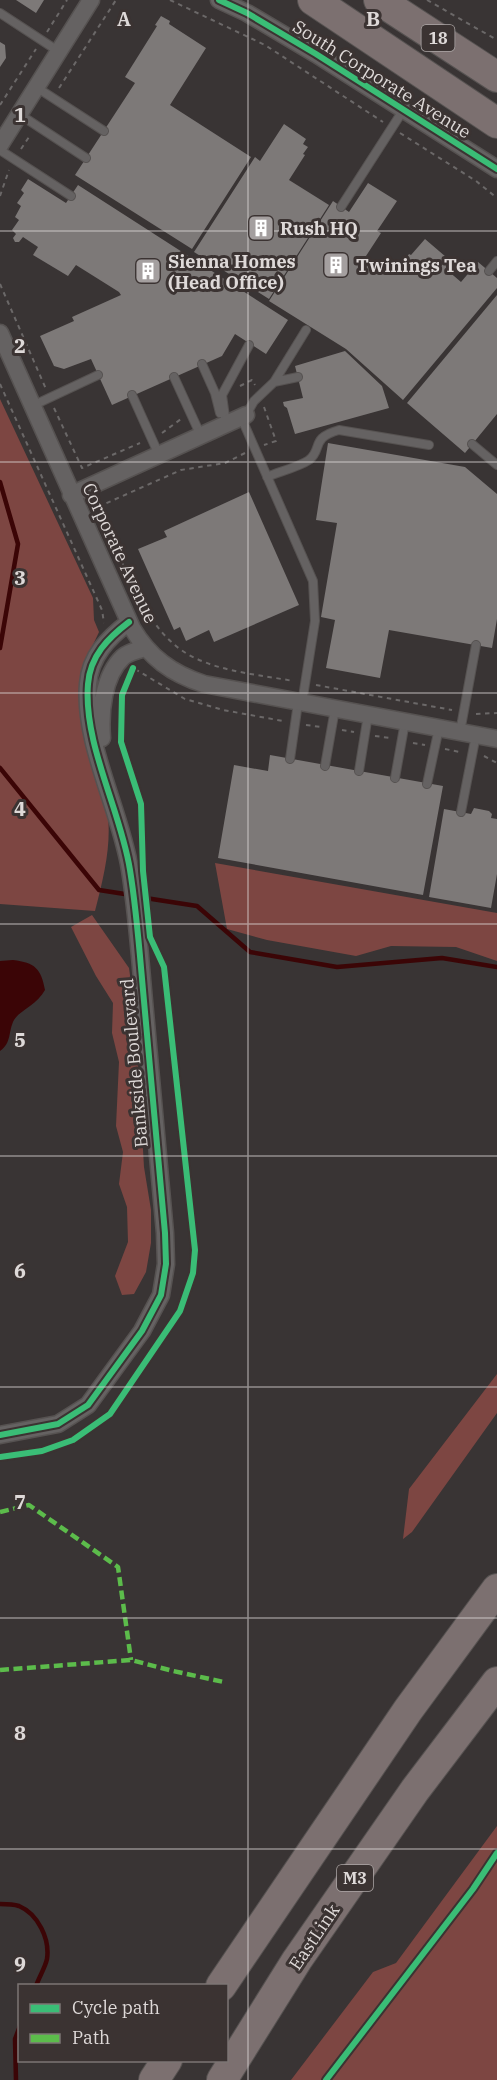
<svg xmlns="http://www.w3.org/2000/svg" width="497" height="2080" font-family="'IBM Plex Serif',serif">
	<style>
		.green { fill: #7d4642 }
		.water { fill: #3b0506 }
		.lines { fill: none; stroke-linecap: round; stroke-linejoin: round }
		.stream { stroke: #3b0506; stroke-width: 4.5 }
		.building { fill: #7d7978 }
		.lane-casing { stroke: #565251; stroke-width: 10 }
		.street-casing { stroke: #565251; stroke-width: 19 }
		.highway-casing { stroke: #565251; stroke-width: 32 }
		.path { stroke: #6b6868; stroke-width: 2; stroke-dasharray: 4.5 4.5; stroke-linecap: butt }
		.lane { stroke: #656262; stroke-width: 8 }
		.street { stroke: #656262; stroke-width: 16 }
		.highway { stroke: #7c7070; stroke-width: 30 }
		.quiet { stroke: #5cbc4b; stroke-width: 4.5; stroke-dasharray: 9 4.5; stroke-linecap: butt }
		.cycleway-casing { stroke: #3b3332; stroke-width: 10 }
		.cycleway { stroke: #3abd76; stroke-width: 6 }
		.grid { fill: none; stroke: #ded9d8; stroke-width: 1.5; stroke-opacity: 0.55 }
		.labels { text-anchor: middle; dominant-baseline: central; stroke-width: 6; stroke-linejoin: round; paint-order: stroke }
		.shield { fill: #3b3332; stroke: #ada7a6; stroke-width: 1.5 }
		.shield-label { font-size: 16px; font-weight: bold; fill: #ded9d8 }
		.street-label { font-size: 18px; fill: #ded9d8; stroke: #3b3332 }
		.poi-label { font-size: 18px; font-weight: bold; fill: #ded9d8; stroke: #3b3332; text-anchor: start }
		.grid-label { font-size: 20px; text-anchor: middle; font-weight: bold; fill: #ded9d8; stroke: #3b3332; stroke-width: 6; stroke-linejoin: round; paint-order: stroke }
	</style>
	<rect width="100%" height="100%" fill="#393434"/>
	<path class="green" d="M0,399L93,598L94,620L99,632L84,664L80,691L108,816C111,847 104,876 95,911L0,904Z
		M215,863L497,913V961L456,947L391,946L356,956L267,940L227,929Z
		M92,915L129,968L135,1012L144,1167L151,1210V1243L146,1272L134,1294L122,1295L115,1276L128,1242L127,1207L119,1184L123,1152L116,1126L119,1062L112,1033L113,1003L96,976L71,927Z
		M497,1374V1413L412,1532L403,1539L409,1489Z
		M497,1826V2080H291L373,1972L396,1963Z"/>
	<path class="water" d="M13,960C35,963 41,968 45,990C37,1005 20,1010 14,1020C8,1031 12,1043 0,1051V961Z"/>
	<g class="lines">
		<path class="stream" d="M0,482L18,544L0,648
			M0,768L99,890L131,895
			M139,897L197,906L250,952L337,967L442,958L497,967
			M0,1904C6,1904 13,1904 19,1906C38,1914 50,1939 47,1959C45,1968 39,1977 36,1986
			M16,2080L15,2039L20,2026"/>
	</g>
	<path class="building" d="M16,0H44L36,13Z
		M161,16L170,21L169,24L206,48L170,105L251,157L192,249L75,175L135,83L125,77L157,26L155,25Z
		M0,42L5,45L6,58L0,67Z
		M284,124L306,139L303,144L308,147L303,154L305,155L289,180L329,205L269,299L194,252L255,157L260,161Z
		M28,179L66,203L78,185L288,320L266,354L235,334L222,356L112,405L91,359L64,369L54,366L40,336L74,321L72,317L121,295L119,292L76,265L68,276L33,255L38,247L23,237L19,242H15L13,238L16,234L12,230L19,220L15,217L21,206L17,203L24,193L21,190Z
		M368,183L397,201L377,231L381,233L366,256L395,274L409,254L411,255L425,239L453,263L447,270L461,282L478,262L497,278V288L403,400L346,349L269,301L333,201L349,212Z
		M497,295V414L465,453L407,403Z
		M345,351L382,386L389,408L295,434L287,408L284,406L283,402L303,398L295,366Z
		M328,443L465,467L497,494V619L492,648L389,630L380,678L326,668L335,620L321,617L337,523L316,520Z
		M249,492L299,605L214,642L209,630L186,641L180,627L174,630L138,549L167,537L164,531Z
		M270,755L443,786L423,895L218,858L234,765L268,771Z
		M474,808L489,811L492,814L491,818L497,819V874L491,908L429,897L444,809L471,814Z"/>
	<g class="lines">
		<defs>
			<path id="lane" d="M0,13L58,51
				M36,87L104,131
				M19,114L86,158
				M0,150L71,196
				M341,207L404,109
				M489,271L497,261
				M202,364L215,393L220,413
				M174,377L201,436
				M274,382L306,330
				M132,395L159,455
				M32,406L98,375
				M246,415L254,401L274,382L298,377
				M241,417L313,581L315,621L302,703
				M226,424L222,395L249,345
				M472,444L497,465
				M267,477C278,472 299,467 309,460C323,449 310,438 339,430L429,445
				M460,732L476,645
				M290,759L298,703
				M325,766L335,709
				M359,771L368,715
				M395,778L405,722
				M427,784L439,728
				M461,812L476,735"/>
			<path id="street" d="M219,0L247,13L316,54L497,169
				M0,145L91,0
				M0,333L132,628C149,657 172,674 204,684L497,739
				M71,495L246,415
				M102,738C100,712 103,676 123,657C129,652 138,650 145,648
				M0,1435L58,1424L88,1405L142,1331L161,1295L166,1264L165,1233C158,1156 151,1078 144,1001C140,958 137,913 130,870C121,811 83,744 88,684C90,656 108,638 129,622"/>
			<path id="highway" d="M313,0L497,123
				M379,0L497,77
				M221,1986L408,1710L497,1589
				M154,2080L167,2060
				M222,2080L297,1960L415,1790L497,1682"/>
		</defs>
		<use href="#lane" class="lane-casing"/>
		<use href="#street" class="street-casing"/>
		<use href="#highway" class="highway-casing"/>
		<path class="path" d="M170,0L265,45L383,122
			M427,0L497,40
			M47,32L67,0
			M59,88L116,0
			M0,105L36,49
			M400,133L476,181L497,198
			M21,149L31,134
			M0,196L9,170
			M0,284L46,389
			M0,384L102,610L104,623
			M240,386L252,380L255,385
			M264,407L276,441L264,445
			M54,408L82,468L140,443
			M162,433L181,419
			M245,453L225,463L181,470L100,506C120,556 143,634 195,658C224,672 261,675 293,681
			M135,669L185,699L223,710L283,721
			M316,685L452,710
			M476,714L497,713
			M306,725L321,727
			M342,730L354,732
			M375,736L390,738
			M413,743L425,745
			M445,749L460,752
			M484,756L497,763"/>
		<use href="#lane" class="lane"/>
		<use href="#street" class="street"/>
		<use href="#highway" class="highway"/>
		<path class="quiet" d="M0,1512L29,1505L118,1567L131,1660
			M0,1670L131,1660L173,1671L224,1682"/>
		<defs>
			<path id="cycleway" d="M219,0L247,13L316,54L497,169
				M0,1435L58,1424L88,1405L142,1331L161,1295L166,1264L165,1233C158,1156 151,1078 144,1001C140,958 137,913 130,870C121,811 83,744 88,684C90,656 108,638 129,622
				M0,1457L42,1451L73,1440L110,1414L180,1311L193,1273L195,1250L164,967L150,937L143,871L141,804L121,742L122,695L133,668
				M326,2080L473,1889L497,1853"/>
		</defs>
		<use href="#cycleway" class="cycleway-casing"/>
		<use href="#cycleway" class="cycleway"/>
	</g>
	<path class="grid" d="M248,0V2080M0,231H497M0,462H497M0,693H497M0,924H497M0,1156H497M0,1387H497M0,1618H497M0,1849H497"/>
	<defs>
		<symbol id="building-square" viewBox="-11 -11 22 22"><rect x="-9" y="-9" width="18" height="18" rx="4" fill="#a49f9f" stroke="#3b3332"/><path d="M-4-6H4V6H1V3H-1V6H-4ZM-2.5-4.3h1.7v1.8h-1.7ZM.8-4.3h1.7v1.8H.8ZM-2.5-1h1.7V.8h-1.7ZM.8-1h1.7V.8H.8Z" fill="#fff"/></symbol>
	</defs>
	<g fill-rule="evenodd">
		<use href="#building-square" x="246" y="213" width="30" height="30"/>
		<use href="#building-square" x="321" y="250" width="30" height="30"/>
		<use href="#building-square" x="133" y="256" width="30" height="30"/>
	</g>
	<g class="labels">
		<g class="shield">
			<rect x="421.5" y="25" width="33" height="26" rx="4.5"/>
			<rect x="337" y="1865" width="36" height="26" rx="4.5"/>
		</g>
		<g class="shield-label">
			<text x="438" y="38">18</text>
			<text x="355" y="1878">M3</text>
		</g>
		<g class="street-label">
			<text transform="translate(382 79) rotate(32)">South Corporate Avenue</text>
			<text transform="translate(120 553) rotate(65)">Corporate Avenue</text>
			<text transform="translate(134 1063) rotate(-95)">Bankside Boulevard</text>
			<text transform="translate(314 1937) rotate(-56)">EastLink</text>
		</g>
		<g class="poi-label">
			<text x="280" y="228">Rush HQ</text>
			<text x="168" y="261">Sienna Homes<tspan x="168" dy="21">(Head Office)</tspan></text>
			<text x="356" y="265">Twinings Tea</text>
		</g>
	</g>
	<g class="grid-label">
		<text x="124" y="26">A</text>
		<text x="373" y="26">B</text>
		<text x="20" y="122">1</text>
		<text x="20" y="353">2</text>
		<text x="20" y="585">3</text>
		<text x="20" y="816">4</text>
		<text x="20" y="1047">5</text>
		<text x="20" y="1278">6</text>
		<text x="20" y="1509">7</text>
		<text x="20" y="1740">8</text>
		<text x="20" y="1971">9</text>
	</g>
	<rect x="18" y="1984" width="210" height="78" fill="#3b3332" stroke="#7c7574" stroke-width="1.5"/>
	<rect x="30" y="2004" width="30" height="9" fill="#3abd76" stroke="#7c7574" stroke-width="1.5"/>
	<text x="72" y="2014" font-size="18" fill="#ded9d8">Cycle path</text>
	<rect x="30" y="2034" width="30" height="9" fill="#5cbc4b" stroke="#7c7574" stroke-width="1.5"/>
	<text x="72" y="2044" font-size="18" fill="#ded9d8">Path</text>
</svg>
